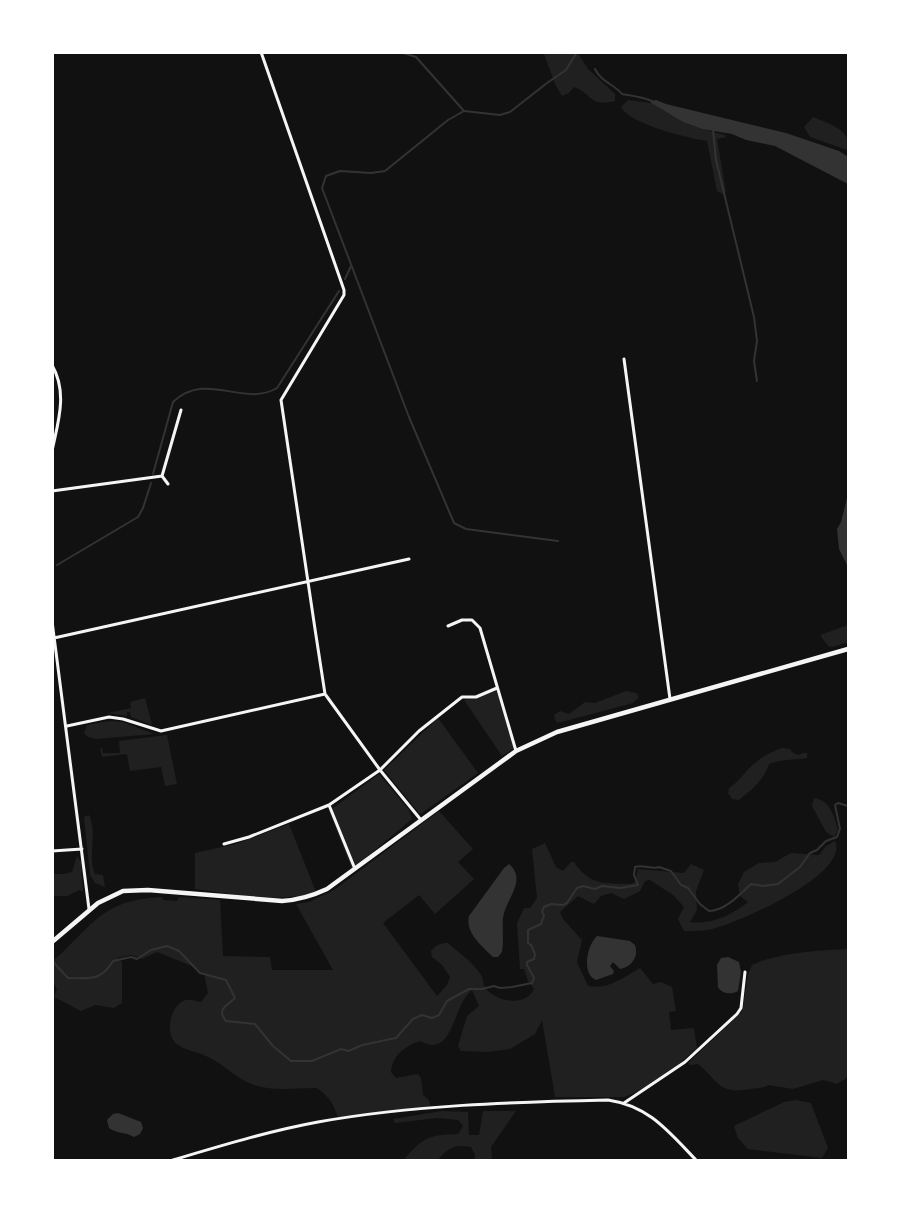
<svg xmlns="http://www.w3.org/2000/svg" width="901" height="1213" font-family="'Source Sans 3',sans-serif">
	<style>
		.green { fill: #202020 }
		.water { fill: #333 }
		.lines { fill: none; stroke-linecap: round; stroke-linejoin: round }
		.stream { stroke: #333; stroke-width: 2 }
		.minor { stroke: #f5f5f5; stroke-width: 3 }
		.secondary { stroke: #f5f5f5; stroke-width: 4.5 }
	</style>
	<rect width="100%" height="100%" fill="#111"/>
	<path class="green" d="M546,53H578L588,69L615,94V101C589,107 594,95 574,87L569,93L562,96L555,84L544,54Z
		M628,100L651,103L683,122L702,129L725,135L726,137L717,139L726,192L723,194L717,191L707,141C688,138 629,124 621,107Z
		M813,117C827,123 854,130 847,150L810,137L804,127Z
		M848,625V642L833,647L828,646L820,635Z
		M496,690L514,748L502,756L464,700L477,698Z
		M626,691L636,693L639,697L633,703L558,723L555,720L554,715L560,711L569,714L585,702L595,703Z
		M145,698L152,725L131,717L130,712H127V716L108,713L131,708L130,702Z
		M438,718L478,773L422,813H419L384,770Z
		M109,721L123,722L154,734L96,739L88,737L84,733L87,725Z
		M167,735L177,784L165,786L161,767L130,771L127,754L102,757L100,749L102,747L103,753H120L119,741Z
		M782,748L790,749L793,753L799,755L803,753H807V758C794,760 781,759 769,764C764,780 752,789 739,800L732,799L728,793L729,788C740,781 745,771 755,763C762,756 772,752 782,748Z
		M379,774L409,810L412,819L352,869L329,811Z
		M814,798C830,800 835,817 838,831L834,837L826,832L812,806Z
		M439,811L473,849L458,862L474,879L435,914L419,895L383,923L437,996L447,985L450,977L442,965L432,957L431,951C436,945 440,943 448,943C458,952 471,961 479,972C484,977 482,984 486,989C497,1002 526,1007 534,989L528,981L524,969H520L517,923L524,908H530L537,898L532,849L545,843L556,867L563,871L571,862H574C590,886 604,883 631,884L635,882L638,869L684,873L691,864L704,870L696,891L697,910L690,922C711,925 732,915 748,902L740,896L738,884L744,872L759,863L775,862L791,853L819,855L826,846L835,841C850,874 741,921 716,928C706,931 695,931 684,931L678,919L684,907L673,895L650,880L645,881L640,891L624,899L611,893L601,896L594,904L578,896L560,912L563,919L582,940L577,962L588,986C608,990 624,977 640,968L653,984L661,982L672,987L676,1011L669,1012L671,1030L694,1028L697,1048L679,1064L642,1090L624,1097H555L542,1020L535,1034L510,1049L488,1052L461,1051L458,1046L467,1016L479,1006L472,990C452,1005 454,1060 420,1041C405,1046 392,1056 391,1072L396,1078L418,1074L421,1078L423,1095L429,1100L430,1106L341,1119C334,1113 336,1108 331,1102C328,1097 322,1091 316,1088C292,1088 265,1093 243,1080C231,1073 221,1063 208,1057C199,1052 187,1051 178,1045C164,1036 170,1007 183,1001C190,998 195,1001 201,1002L208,993L204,973H200L192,966L157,952L142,959L131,955L117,958L122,962V1003L114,1008L95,1005L81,1011L54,997L57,989L53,982L52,962C94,925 100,900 162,897L163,900L177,901L179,897L220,900L223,956L270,957L272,970H333L296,904L309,902L334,890Z
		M89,815C98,833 87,857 95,874L103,875L105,887L95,883L90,875L84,817Z
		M289,824L316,892C277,904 234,894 195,889V853L236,844Z
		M77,856L81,862L83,892L79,890L67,896H53V874H64L72,872Z
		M848,949V1077L837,1084L823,1080L793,1089L768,1085C762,1089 757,1088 750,1089C718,1095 719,1081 698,1064L690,1065L688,1063L742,1012L748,975L752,965C776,953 822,950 848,949Z
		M796,1100L811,1103L828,1148L822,1158L748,1149L738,1138L734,1126L784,1102Z
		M442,1111L468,1112L469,1135H479L483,1111H516L491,1147L492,1158L490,1160H474L475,1155L471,1147C456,1144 447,1148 438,1160H404C422,1137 430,1135 458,1134L463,1126L458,1120L437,1118L395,1123L393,1119Z"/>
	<path class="water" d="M656,100L666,104L786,133L839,151L848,157V184L775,146L746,140L732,134L702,129L683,122L651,103V101Z
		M848,494V567L839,549L837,529L841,522Z
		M509,864C528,880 505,900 503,918C502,930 504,941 502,952L498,957H493C482,946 465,933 469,916L504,868Z
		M597,936L630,941L635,945C639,956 632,967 620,969L613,962L610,966L614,971L613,974L596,980C581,974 587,945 597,936Z
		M728,957L739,962L741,972L738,991C731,995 722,994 718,987L717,965L721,958Z
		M118,1113L141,1122L143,1128L140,1134L134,1137C126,1132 118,1134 109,1128L107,1120L113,1114Z"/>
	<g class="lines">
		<path class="stream" d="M400,52L416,57L464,111
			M595,69C601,82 614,84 622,94C633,96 642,97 652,101
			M713,129L716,160L754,317L757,341L754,361L757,381
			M345,279L351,266
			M153,474L173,402C207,370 243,408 277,388L339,291
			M558,541L466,529L454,523L409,417L322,188L326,176L340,171L371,173L385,171L448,120L464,111L500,115L510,112L547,83L566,70L577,52
			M57,565L138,517L143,508L151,483
			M52,961L68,978C90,978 100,982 113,961L131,957L137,959L151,950L167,946L179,951L200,973L226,980L235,998C227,1006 216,1009 226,1021L255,1024L273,1046L291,1061H312L341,1049L349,1051L362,1045L396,1038L413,1019L422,1015L432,1018L439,1015L447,1001L469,989H482L494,986L500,988L512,987L532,983L534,978L527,965V962L534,959L535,954L531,945L528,943V930L541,924L544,915L542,912L544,907L551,904L563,905L567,903L577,888L583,886L595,889L602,886L620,888L638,885L634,875L635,867C643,864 652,870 659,867L671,871L681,885L688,888L700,904L709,911C725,911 740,894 751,884L763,886L778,884L800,867L810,853L817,850L826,841L837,837L840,829L835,805L838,803L848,806"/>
		<path class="minor" d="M261,52L344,290V295L281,400L315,629L325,694L380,770L421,820
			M624,359L670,699
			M52,365C68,393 58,422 52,451
			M162,476L181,410
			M52,491L162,476L168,484
			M52,621L89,909
			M448,626L462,620H472L480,628L516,751
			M54,638L409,559
			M67,726L109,717L123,719L161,731L325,694
			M329,805L355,869
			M224,844L249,837L329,805L380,770L419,731L462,697H476L497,688
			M52,851L82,849
			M624,1103L685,1062L737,1014L741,1008L745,972
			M173,1160C220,1146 269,1131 318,1122C413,1105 512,1102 608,1100C649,1106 668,1131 696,1160"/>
		<path class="secondary" d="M52,942L98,903L123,891L148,890L282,901C299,900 312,896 327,889L516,751L557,732L848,649"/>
	</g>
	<rect width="901" height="1213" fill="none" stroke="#ffffff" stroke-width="108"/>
</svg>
